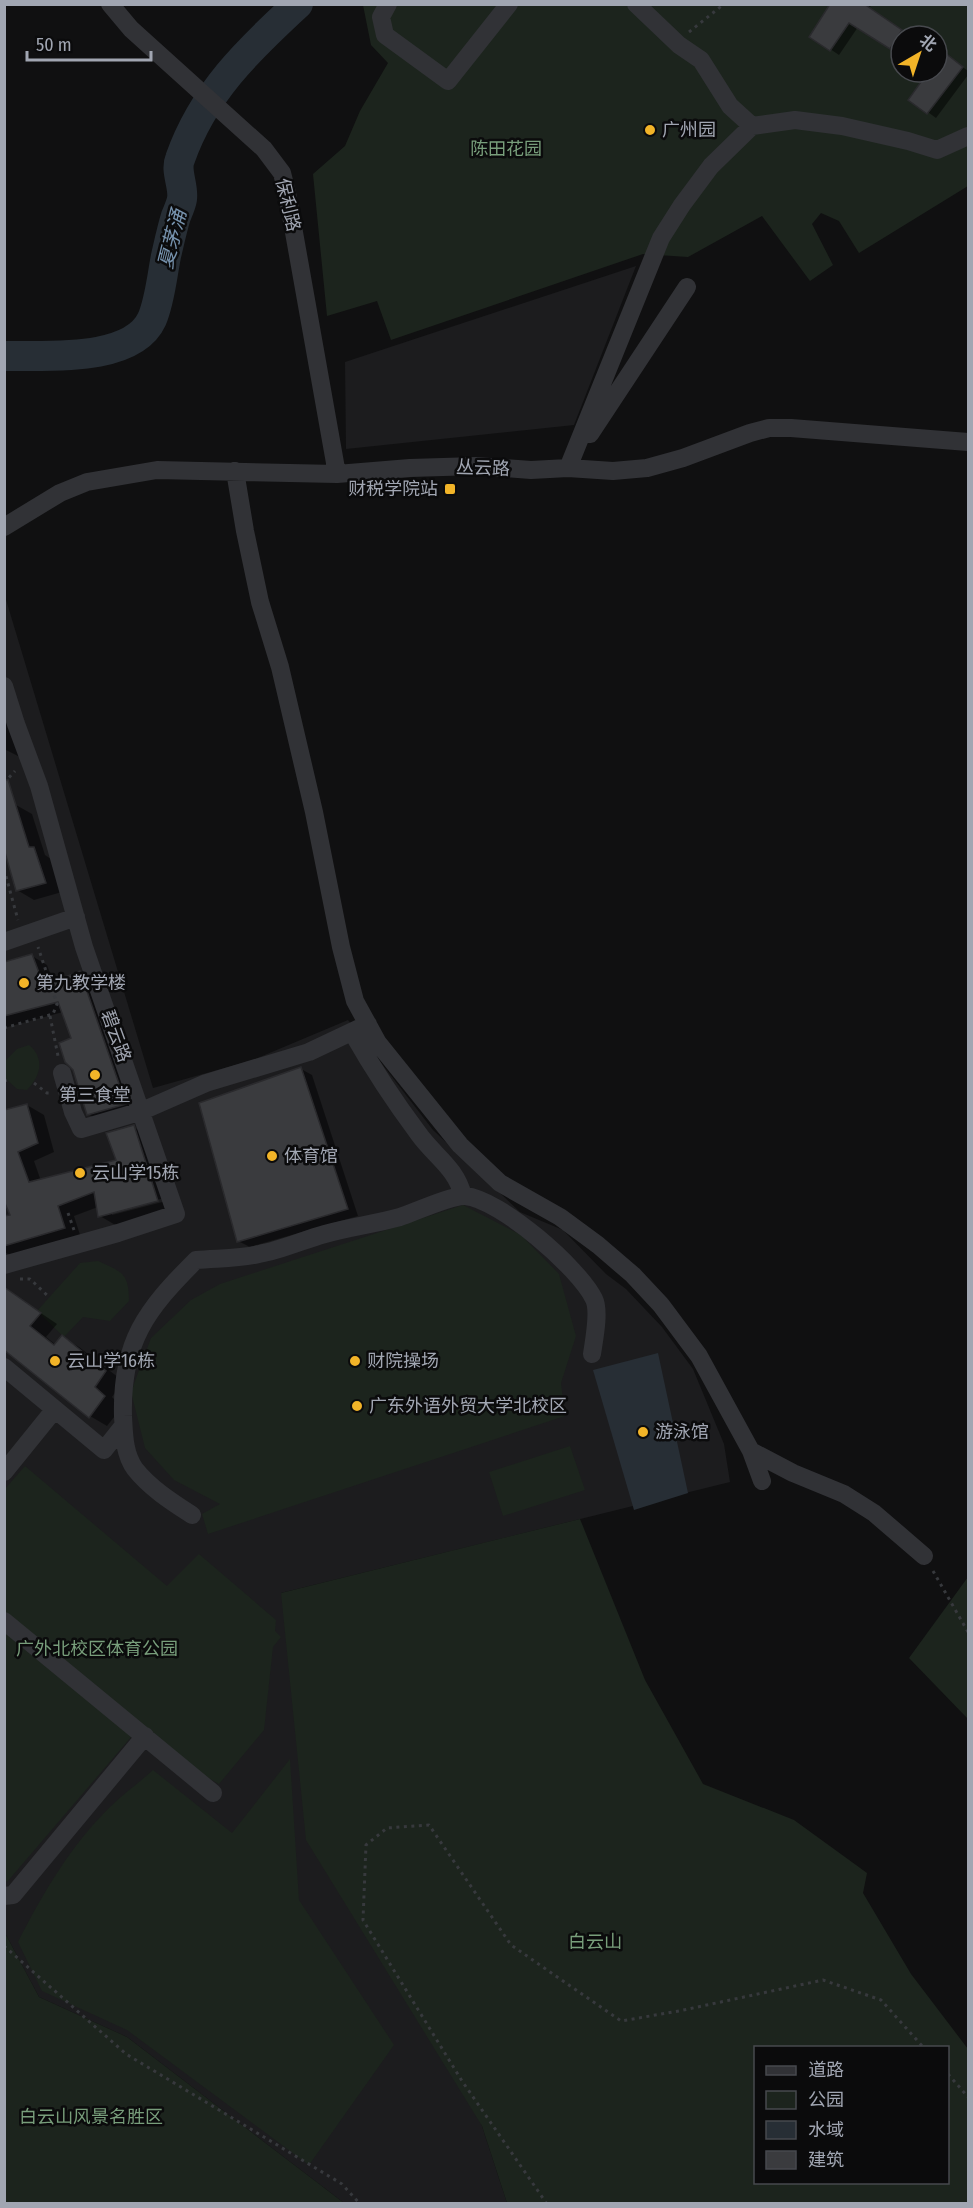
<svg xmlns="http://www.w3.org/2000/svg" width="973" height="2208" font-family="'Fira Sans Condensed','Noto Sans SC',sans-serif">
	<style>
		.built { fill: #1c1c1e }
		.green { fill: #1c241d; fill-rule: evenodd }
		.water { fill: #272e35 }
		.shadow { fill: #0007; fill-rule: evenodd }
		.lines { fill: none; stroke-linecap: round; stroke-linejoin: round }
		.river { stroke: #272e35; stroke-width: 30 }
		.building { fill: #3a3b3e; stroke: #2a2a2d; stroke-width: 1.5 }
		.path { stroke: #37393d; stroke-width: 3; stroke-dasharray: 3 4.5; stroke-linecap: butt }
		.minor { stroke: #313236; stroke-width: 18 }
		.poi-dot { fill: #f2b428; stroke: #0b0b0c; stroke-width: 2 }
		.labels { text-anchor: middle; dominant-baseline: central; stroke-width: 5; stroke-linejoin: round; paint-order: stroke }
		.poi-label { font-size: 18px; fill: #a1a6b2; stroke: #0b0b0c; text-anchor: start }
		.park-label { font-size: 18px; fill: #789e7b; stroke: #0b0b0c }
		.street-label { font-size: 18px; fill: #a1a6b2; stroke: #0b0b0c }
		.water-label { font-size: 20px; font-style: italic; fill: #7793ae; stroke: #0b0b0c }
	</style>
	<rect width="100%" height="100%" fill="#101011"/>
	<path class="built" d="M636,266L574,425L346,449L345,362Z
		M4,593L153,1088L253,1060L348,1020L433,1130L520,1212L563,1230L606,1274L626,1289L662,1327L693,1369L724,1444L730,1482L281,1593L482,2126L507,2203H344L127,2037L39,1997L5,1933Z"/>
	<path class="green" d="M363,5H968V186L859,253L839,221L821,213L812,224L833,265L810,281L762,216L688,257L643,254L391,340L377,301L327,316L313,174L345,146L360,111L388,63L371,45ZM901,36H937V72H901Z
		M29,1045C45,1058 41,1076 27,1090L17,1089L5,1078V1061L17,1049Z
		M463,1205L521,1235L559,1274L576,1336L561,1383L565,1416L208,1534L202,1514L220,1504L174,1480L145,1448L131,1392L151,1338L191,1300L220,1284Z
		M98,1261C122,1272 129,1273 129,1301L110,1321L83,1317L64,1337L37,1311L80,1263Z
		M570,1446L585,1490L503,1516L489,1472Z
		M25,1466L167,1586L199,1554L276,1620L275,1631L281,1637L273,1647L264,1730L219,1784L132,1736L7,1882L5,1880L4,1490Z
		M580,1519L645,1680L703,1784L794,1820L867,1873L863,1893L911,1974L968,2049V2203H507L482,2126L306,1840L281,1593ZM756,2048H948V2182H756Z
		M968,1577V1719L909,1658Z
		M290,1759L299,1900L394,2045L309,2165L127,2030L42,1991L18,1942C43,1893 71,1845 110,1807C123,1794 139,1783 153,1770L232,1833Z
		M5,1933L39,1997L127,2037L344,2203H5Z"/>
	<path class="water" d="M658,1353L688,1493L634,1510L593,1370Z"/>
	<path class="shadow" d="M832,4H872L869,9L909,36H901V49L898,53L858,27L839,55L811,36Z
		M952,59L968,71V75L936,118L910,99L930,72H937V63Z
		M4,707L20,757L4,749Z
		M9,801L32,814L45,855L51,859L62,892L34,900L17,890L4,843V804Z
		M32,956L47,965L54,984L80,973L95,981L140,1112L103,1123L88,1114L74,1069L73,1039L63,1012L4,1028V964Z
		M301,1069L312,1075L358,1216L250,1247L238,1241Z
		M27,1105L44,1115L54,1152L34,1161L41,1181L118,1161L133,1127L151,1137L175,1211L117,1226L100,1216L98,1207L74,1216L81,1238L14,1257L4,1252V1218L12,1216L4,1196ZM165,1198L166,1201L112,1215V1211Z
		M4,1288L57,1324L46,1337L56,1345L62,1337L79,1347L123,1381L112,1397L122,1407L107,1426L90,1416Z"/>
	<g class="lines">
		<path class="river" d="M4,356C45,355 132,363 152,319C160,300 162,276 166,256C169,243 172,229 176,216C178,211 181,205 182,199C184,186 175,171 180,159C203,93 248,50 298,4"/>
	</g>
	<path class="building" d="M830,4H864L902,30L890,49L849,23L830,51L809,37Z
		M944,52L963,67L927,114L908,100L928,72H937V61Z
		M5,780H8L29,847H34L46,883L16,891L4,849Z
		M32,954L44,986L80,971L126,1104L87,1115L73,1070L65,1062L59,1043L71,1038L58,1002L4,1016V962Z
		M301,1067L348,1209L237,1242L199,1103Z
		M27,1104L38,1143L18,1152L29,1182L116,1160L106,1133L134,1125L158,1201L98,1217L94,1192L58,1206L65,1228L4,1246V1216L10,1215L4,1201V1110Z
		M4,1287L41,1313L30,1326L54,1345L62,1335L106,1371L95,1387L105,1396L89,1418L4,1350Z"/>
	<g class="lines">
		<path class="path" d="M689,32L724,4
			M4,783L15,771
			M4,869L18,920
			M50,1016L58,1056
			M4,1028L53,1014L57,1004L38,947
			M4,1081L7,1080
			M34,1083L47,1093H51
			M68,1213L74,1230
			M20,1279H30L49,1297
			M933,1571L968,1632
			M4,1946L126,2054L342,2184L360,2204
			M948,2074L968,2097
			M547,2204L462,2081L363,1920L366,1845L387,1828L429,1825L511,1945L621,2021L679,2011L823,1980L881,2000L924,2048"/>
		<path class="minor" d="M110,4L131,29L264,149L282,173L287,193L337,474
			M388,4L381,17L385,35L448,81L509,4
			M636,4L679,45L701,60L730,106L752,126L795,120L842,126L908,141L937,150L968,136
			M590,434L687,287
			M568,468L661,238L682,205L711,166L752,126
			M235,471L245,531L260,602L280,667L314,812L341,947L355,1001L378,1043L460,1145L500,1183L560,1217L598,1245L633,1275L661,1305L699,1356L751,1451L762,1481
			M4,527L60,493L87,482L157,470L337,474L410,468L476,466L531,470L568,468L613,471L647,468L683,458L750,433L769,428H791L968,442
			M4,686L16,724L39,786L84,947L176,1214L118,1233L4,1265
			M4,942L76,917
			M352,1032C372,1067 394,1101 418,1133C434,1156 456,1167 463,1196
			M62,1073L73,1112L81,1129L142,1111L206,1083L309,1052L368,1024
			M4,1367L104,1450L123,1426
			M751,1451L793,1473L844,1494L874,1513L924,1556
			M4,1472L55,1409
			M192,1515C172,1502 150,1488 135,1469C124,1454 124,1434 123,1416C121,1342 146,1310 196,1260C217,1258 238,1259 259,1254C282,1250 303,1240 325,1234C349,1227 375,1224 400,1217C415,1212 452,1195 465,1196C500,1199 579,1268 594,1299C600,1311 594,1340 592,1354
			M4,1621L213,1793
			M4,1896L13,1895L145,1736"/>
	</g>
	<g class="poi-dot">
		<circle cx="650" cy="130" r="6"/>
		<rect x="444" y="483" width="12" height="12" rx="3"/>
		<circle cx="24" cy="983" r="6"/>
		<circle cx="95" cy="1075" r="6"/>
		<circle cx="272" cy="1156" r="6"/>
		<circle cx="80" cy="1173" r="6"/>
		<circle cx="55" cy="1361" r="6"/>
		<circle cx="355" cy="1361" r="6"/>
		<circle cx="357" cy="1406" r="6"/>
		<circle cx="643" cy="1432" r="6"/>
	</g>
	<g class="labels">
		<g class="poi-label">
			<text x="662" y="130">广州园</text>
			<text x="438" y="489" text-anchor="end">财税学院站</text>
			<text x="36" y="983">第九教学楼</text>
			<text x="95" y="1095" text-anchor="middle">第三食堂</text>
			<text x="284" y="1156">体育馆</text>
			<text x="92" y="1173">云山学15栋</text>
			<text x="67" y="1361">云山学16栋</text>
			<text x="367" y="1361">财院操场</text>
			<text x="369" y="1406">广东外语外贸大学北校区</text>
			<text x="655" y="1432">游泳馆</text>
		</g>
		<g class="park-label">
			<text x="506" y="149">陈田花园</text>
			<text x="97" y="1649">广外北校区体育公园</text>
			<text x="595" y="1942">白云山</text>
			<text x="91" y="2117">白云山风景名胜区</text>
		</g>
		<g class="street-label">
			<text transform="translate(288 205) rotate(77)">保利路</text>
			<text transform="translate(483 468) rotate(2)">丛云路</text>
			<text transform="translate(116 1036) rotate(70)">碧云路</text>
		</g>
		<g class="water-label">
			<text transform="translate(172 239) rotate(-76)">夏茅涌</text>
		</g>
	</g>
	<rect width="973" height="2208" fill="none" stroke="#a1a6b2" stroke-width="12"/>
	<rect x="754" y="2046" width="195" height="138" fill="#0b0b0c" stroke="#47494e" stroke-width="1.5"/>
	<rect x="766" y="2066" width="30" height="9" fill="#313236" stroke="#47494e" stroke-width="1.5"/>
	<text x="808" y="2076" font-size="18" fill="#a1a6b2">道路</text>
	<rect x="766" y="2091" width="30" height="18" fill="#1c241d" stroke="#47494e" stroke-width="1.5"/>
	<text x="808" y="2106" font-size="18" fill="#a1a6b2">公园</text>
	<rect x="766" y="2121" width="30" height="18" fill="#272e35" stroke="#47494e" stroke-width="1.5"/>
	<text x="808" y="2136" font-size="18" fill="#a1a6b2">水域</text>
	<rect x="766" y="2151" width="30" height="18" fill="#3a3b3e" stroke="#47494e" stroke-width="1.5"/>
	<text x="808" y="2166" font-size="18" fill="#a1a6b2">建筑</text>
	<g transform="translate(919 54) rotate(39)"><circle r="28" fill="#0b0b0c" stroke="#47494e" stroke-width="1.5"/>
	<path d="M0-4.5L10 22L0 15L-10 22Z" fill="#f2b428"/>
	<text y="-9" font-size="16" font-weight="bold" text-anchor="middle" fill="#a1a6b2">北</text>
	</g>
	<path d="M27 51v9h124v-9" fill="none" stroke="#a1a6b2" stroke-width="3"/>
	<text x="36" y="51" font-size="18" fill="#a1a6b2" stroke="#0b0b0c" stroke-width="4.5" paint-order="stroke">50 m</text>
</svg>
